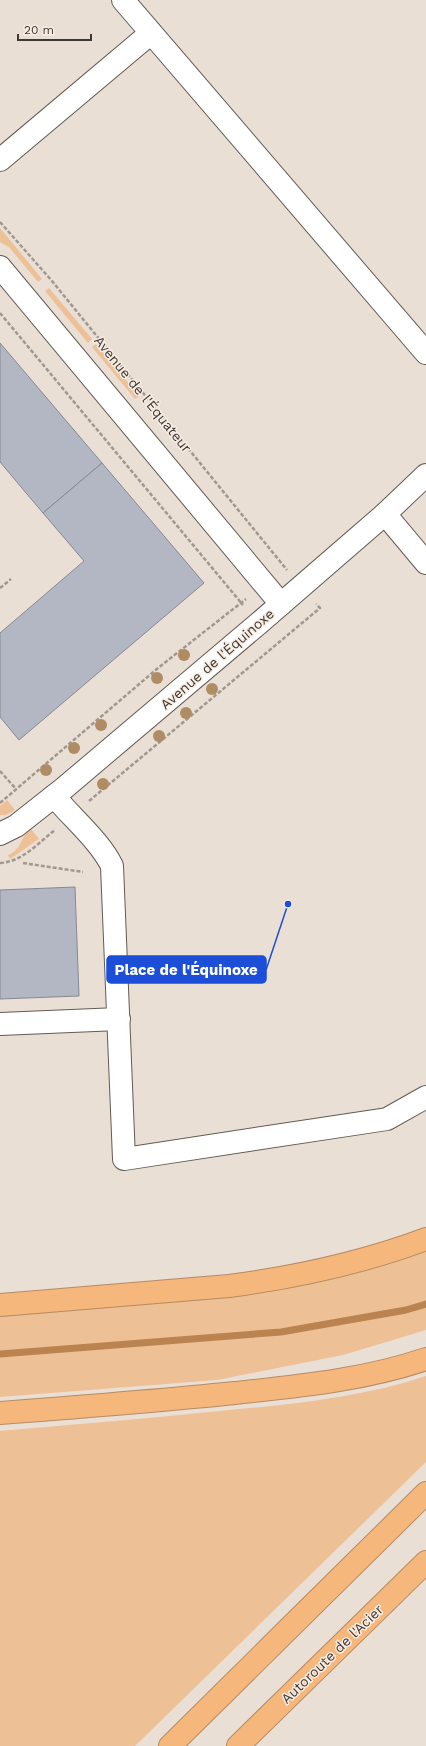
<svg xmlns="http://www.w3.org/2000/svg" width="426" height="1746" font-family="'Work Sans',sans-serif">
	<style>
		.green { fill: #eec095 }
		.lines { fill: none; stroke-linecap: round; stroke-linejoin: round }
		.stream { stroke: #ba834f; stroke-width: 7 }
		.building { fill: #b3b7c3; stroke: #858994 }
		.minor-casing { stroke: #645a52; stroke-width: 24 }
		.highway-casing { stroke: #b58b63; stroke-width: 24 }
		.path { stroke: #a09890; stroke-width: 2.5; stroke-dasharray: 4 2; stroke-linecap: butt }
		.minor { stroke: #fff; stroke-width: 22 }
		.highway { stroke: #f6b77c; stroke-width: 22 }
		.tree { fill: #af8c63 }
		.labels { text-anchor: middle; stroke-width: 3; stroke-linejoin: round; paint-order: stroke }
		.street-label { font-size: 14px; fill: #3d3935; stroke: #f8ece3 }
		.leader { fill: none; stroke: #1d4ed8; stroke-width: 1.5 }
		.callout-dot { fill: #1d4ed8; stroke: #f8ece3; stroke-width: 1.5 }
		.callout { fill: #1d4ed8; stroke: #1d4ed8; stroke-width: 1.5 }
		.callout-label { font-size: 15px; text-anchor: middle; font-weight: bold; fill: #fff }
	</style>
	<rect width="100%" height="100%" fill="#eadfd5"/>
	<!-- green -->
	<g class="green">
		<path d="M0 228 42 279 38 282 9 247 0 242Z"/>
		<path d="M49 288 92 339 88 343 45 291Z"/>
		<path d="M96 344 139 396 135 399 92 347Z"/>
		<path d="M7 800 15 810 6 815H0V806Z"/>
		<path d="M31 829 39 839 10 859 8 855C24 848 19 837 31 829Z"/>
		<path d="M426 1251V1330L343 1355 217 1380 0 1397V1313L303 1284 388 1264Z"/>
		<path d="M426 1376V1462L135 1746H0V1431C76 1424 153 1418 229 1410 295 1404 363 1397 426 1376Z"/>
	</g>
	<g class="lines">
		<!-- stream -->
		<path class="stream" d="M0 1354 281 1332 406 1310 426 1304"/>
	</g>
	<!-- building -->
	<g class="building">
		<path d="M0 343 102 463 43 513 0 462Z"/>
		<path d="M102 463 204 583 19 740 0 717V633L84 561 43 513Z"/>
		<path d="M75 887 79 996 0 999V890Z"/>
	</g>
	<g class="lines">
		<defs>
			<g id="minor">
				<path d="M123 0 426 353"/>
				<path d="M0 160 151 33"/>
				<path d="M0 267 281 604"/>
				<path d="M385 514 426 563"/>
				<path d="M54 796C72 818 100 841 112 866L124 1159 387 1119 426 1097"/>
				<path d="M0 834 16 826 63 789 258 624 385 514 426 475"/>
				<path d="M0 1024 119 1019"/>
			</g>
			<g id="highway">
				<path d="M0 1305 229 1286C297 1277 362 1263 426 1239"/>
				<path d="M0 1413C79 1407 157 1401 235 1393 300 1386 364 1380 426 1359"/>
				<path d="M170 1746 426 1493"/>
				<path d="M238 1746 426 1562"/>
			</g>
		</defs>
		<!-- minor casing -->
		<use href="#minor" class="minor-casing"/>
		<!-- highway casing -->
		<use href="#highway" class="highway-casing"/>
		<!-- path -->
		<g class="path">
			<path d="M0 222 52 281 287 570"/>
			<path d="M0 313 243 605"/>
			<path d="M0 588 11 579"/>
			<path d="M0 771 16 789"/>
			<path d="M89 801 320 608 316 604"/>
			<path d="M0 803 158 668 246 599"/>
			<path d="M0 863C22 862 38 843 55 830"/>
			<path d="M23 863 83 872"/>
		</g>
		<!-- minor -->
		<use href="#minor" class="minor"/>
		<!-- highway -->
		<use href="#highway" class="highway"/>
	</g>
	<!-- trees -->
	<g class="tree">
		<circle cx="184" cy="655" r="6"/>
		<circle cx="157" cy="678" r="6"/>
		<circle cx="212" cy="689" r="6"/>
		<circle cx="186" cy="713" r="6"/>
		<circle cx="101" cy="725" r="6"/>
		<circle cx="159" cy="736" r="6"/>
		<circle cx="74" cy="748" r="6"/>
		<circle cx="46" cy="770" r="6"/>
		<circle cx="103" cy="784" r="6"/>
	</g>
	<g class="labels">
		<!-- street labels -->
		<g class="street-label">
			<text transform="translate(143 394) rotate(51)" y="5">Avenue de l'Équateur</text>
			<text transform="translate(217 659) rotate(-41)" y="5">Avenue de l'Équinoxe</text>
			<text transform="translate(332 1654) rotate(-44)" y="5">Autoroute de l'Acier</text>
		</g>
	</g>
	<!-- callouts -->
	<path class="leader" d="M288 904L266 970"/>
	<circle class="callout-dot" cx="288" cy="904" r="4"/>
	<rect class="callout" x="107" y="956" width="159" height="27" rx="4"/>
	<g class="callout-label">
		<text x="186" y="975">Place de l'Équinoxe</text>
	</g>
	<!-- scale -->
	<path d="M18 34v6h73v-6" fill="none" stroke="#3d3935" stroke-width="2"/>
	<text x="24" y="34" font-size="12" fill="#3d3935" stroke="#f8ece3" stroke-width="3" paint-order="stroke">20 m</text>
</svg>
